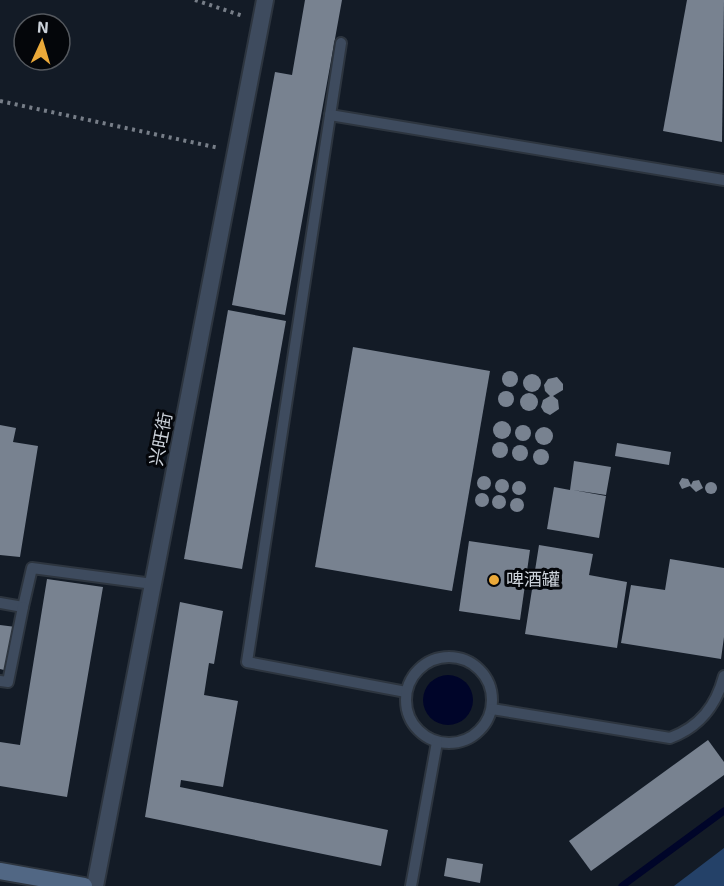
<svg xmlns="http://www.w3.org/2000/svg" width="724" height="886" font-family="'Exo 2','Noto Sans SC',sans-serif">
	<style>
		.green { fill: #244168 }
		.water { fill: #000529 }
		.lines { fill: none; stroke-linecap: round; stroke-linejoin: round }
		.stream { stroke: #000529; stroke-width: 7 }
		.building { fill: #788290 }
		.service-casing { stroke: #2d353f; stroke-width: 14 }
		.minor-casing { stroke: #2d353f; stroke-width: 20 }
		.secondary-casing { stroke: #2d353f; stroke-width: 20 }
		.path { stroke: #777e88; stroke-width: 4; stroke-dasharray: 3 4.5; stroke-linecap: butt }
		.service { stroke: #3e4b5e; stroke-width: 10 }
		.minor { stroke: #3e4b5e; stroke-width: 16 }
		.secondary { stroke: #516784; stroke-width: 16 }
		.poi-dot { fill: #eba939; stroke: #04060a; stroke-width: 2 }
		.labels { text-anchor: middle; stroke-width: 6; stroke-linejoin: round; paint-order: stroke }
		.street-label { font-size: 18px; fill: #cdd3db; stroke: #04060a }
		.poi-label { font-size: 18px; fill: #cdd3db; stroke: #04060a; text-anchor: start }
	</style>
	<rect width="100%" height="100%" fill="#131b26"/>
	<!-- green -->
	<path class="green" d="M724 848V886H674Z"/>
	<!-- water -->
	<circle class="water" cx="448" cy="700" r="25"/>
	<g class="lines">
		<!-- stream -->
		<path class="stream" d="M622 886 724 811"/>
	</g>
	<!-- building -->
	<g class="building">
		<path d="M305 0H342L285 315 232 305 275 72 292 75Z"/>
		<path d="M687 0H724L722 142 663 131Z"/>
		<path d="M228 310 286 321 242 569 184 559Z"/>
		<path d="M353 347 490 371 452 591 315 567Z"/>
		<circle cx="510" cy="379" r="8"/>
		<circle cx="532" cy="383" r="9"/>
		<path d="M557 377 563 384V390L553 396 558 400 559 409 550 415 544 412 541 407 543 400 550 396 545 391 544 385 548 379Z"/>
		<circle cx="506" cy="399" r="8"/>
		<circle cx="529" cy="402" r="9"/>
		<circle cx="502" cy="430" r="9"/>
		<circle cx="523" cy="433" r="8"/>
		<path d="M0 425 16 428 13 442 38 446 20 557 0 555Z"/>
		<circle cx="544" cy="436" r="9"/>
		<circle cx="500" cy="450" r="8"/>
		<path d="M617 443 671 452 669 465 615 456Z"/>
		<circle cx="520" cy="453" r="8"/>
		<circle cx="541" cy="457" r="8"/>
		<path d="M574 461 611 467 606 495 573 490 606 496 599 538 547 529 554 487 570 490Z"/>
		<circle cx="484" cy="483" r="7"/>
		<path d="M682 478 688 479 691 485 693 481 699 480 703 488 696 492 690 486 682 489 679 483Z"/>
		<circle cx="502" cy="486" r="7"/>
		<circle cx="519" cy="488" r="7"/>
		<circle cx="711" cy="488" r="6"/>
		<circle cx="482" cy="500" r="7"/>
		<circle cx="499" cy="502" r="7"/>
		<circle cx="517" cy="505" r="7"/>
		<path d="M469 541 530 550 520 620 459 611Z"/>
		<path d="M539 545 593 554 589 575 627 582 617 648 525 634Z"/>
		<path d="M670 559 724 568V637L721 659 621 643 631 585 665 590Z"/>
		<path d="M47 579 103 587 67 797 0 786V742L20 745Z"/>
		<path d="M180 602 223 611 214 664 209 663 204 695 238 701 223 787 181 780 180 787 388 830 381 866 145 817Z"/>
		<path d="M0 625 16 627 8 671 0 669Z"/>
		<path d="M708 740 724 762V775L591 871 569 841Z"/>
		<path d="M447 858 483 864 480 883 444 876Z"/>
	</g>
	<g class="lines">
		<defs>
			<g id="service">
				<path d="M341 43 247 662 406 692"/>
				<path d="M330 115 724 180"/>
				<path d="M0 603 23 607 32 568 153 584"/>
				<circle cx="449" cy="700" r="43"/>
				<path d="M0 681 8 682 23 607"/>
				<path d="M492 709 670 738C700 727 716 706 724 676"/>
				<path d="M411 886 437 742"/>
			</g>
			<path id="minor" d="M95 886 265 0"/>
			<path id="secondary" d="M0 871 84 886"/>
		</defs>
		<!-- service casing -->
		<use href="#service" class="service-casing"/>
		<!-- minor casing -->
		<use href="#minor" class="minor-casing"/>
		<!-- secondary casing -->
		<use href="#secondary" class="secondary-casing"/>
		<!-- path -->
		<g class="path">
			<path d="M195 0 243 16"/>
			<path d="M0 101 219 148"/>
		</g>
		<!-- service -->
		<use href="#service" class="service"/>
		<!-- minor -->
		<use href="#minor" class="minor"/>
		<!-- secondary -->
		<use href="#secondary" class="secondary"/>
	</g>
	<!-- markers -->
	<circle class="poi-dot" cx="494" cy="580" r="6"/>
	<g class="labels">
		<!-- street labels -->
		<g class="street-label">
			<text transform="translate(161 439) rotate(-79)" y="6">兴旺街</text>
		</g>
		<!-- poi labels -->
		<g class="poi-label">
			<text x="506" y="586">啤酒罐</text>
		</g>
	</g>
	<!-- north arrow -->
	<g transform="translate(42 42) rotate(4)"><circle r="28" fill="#04060a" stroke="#54585e" stroke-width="1.5"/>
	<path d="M0-4.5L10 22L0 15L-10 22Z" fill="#eba939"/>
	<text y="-9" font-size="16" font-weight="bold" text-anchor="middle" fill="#cdd3db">N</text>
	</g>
</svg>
